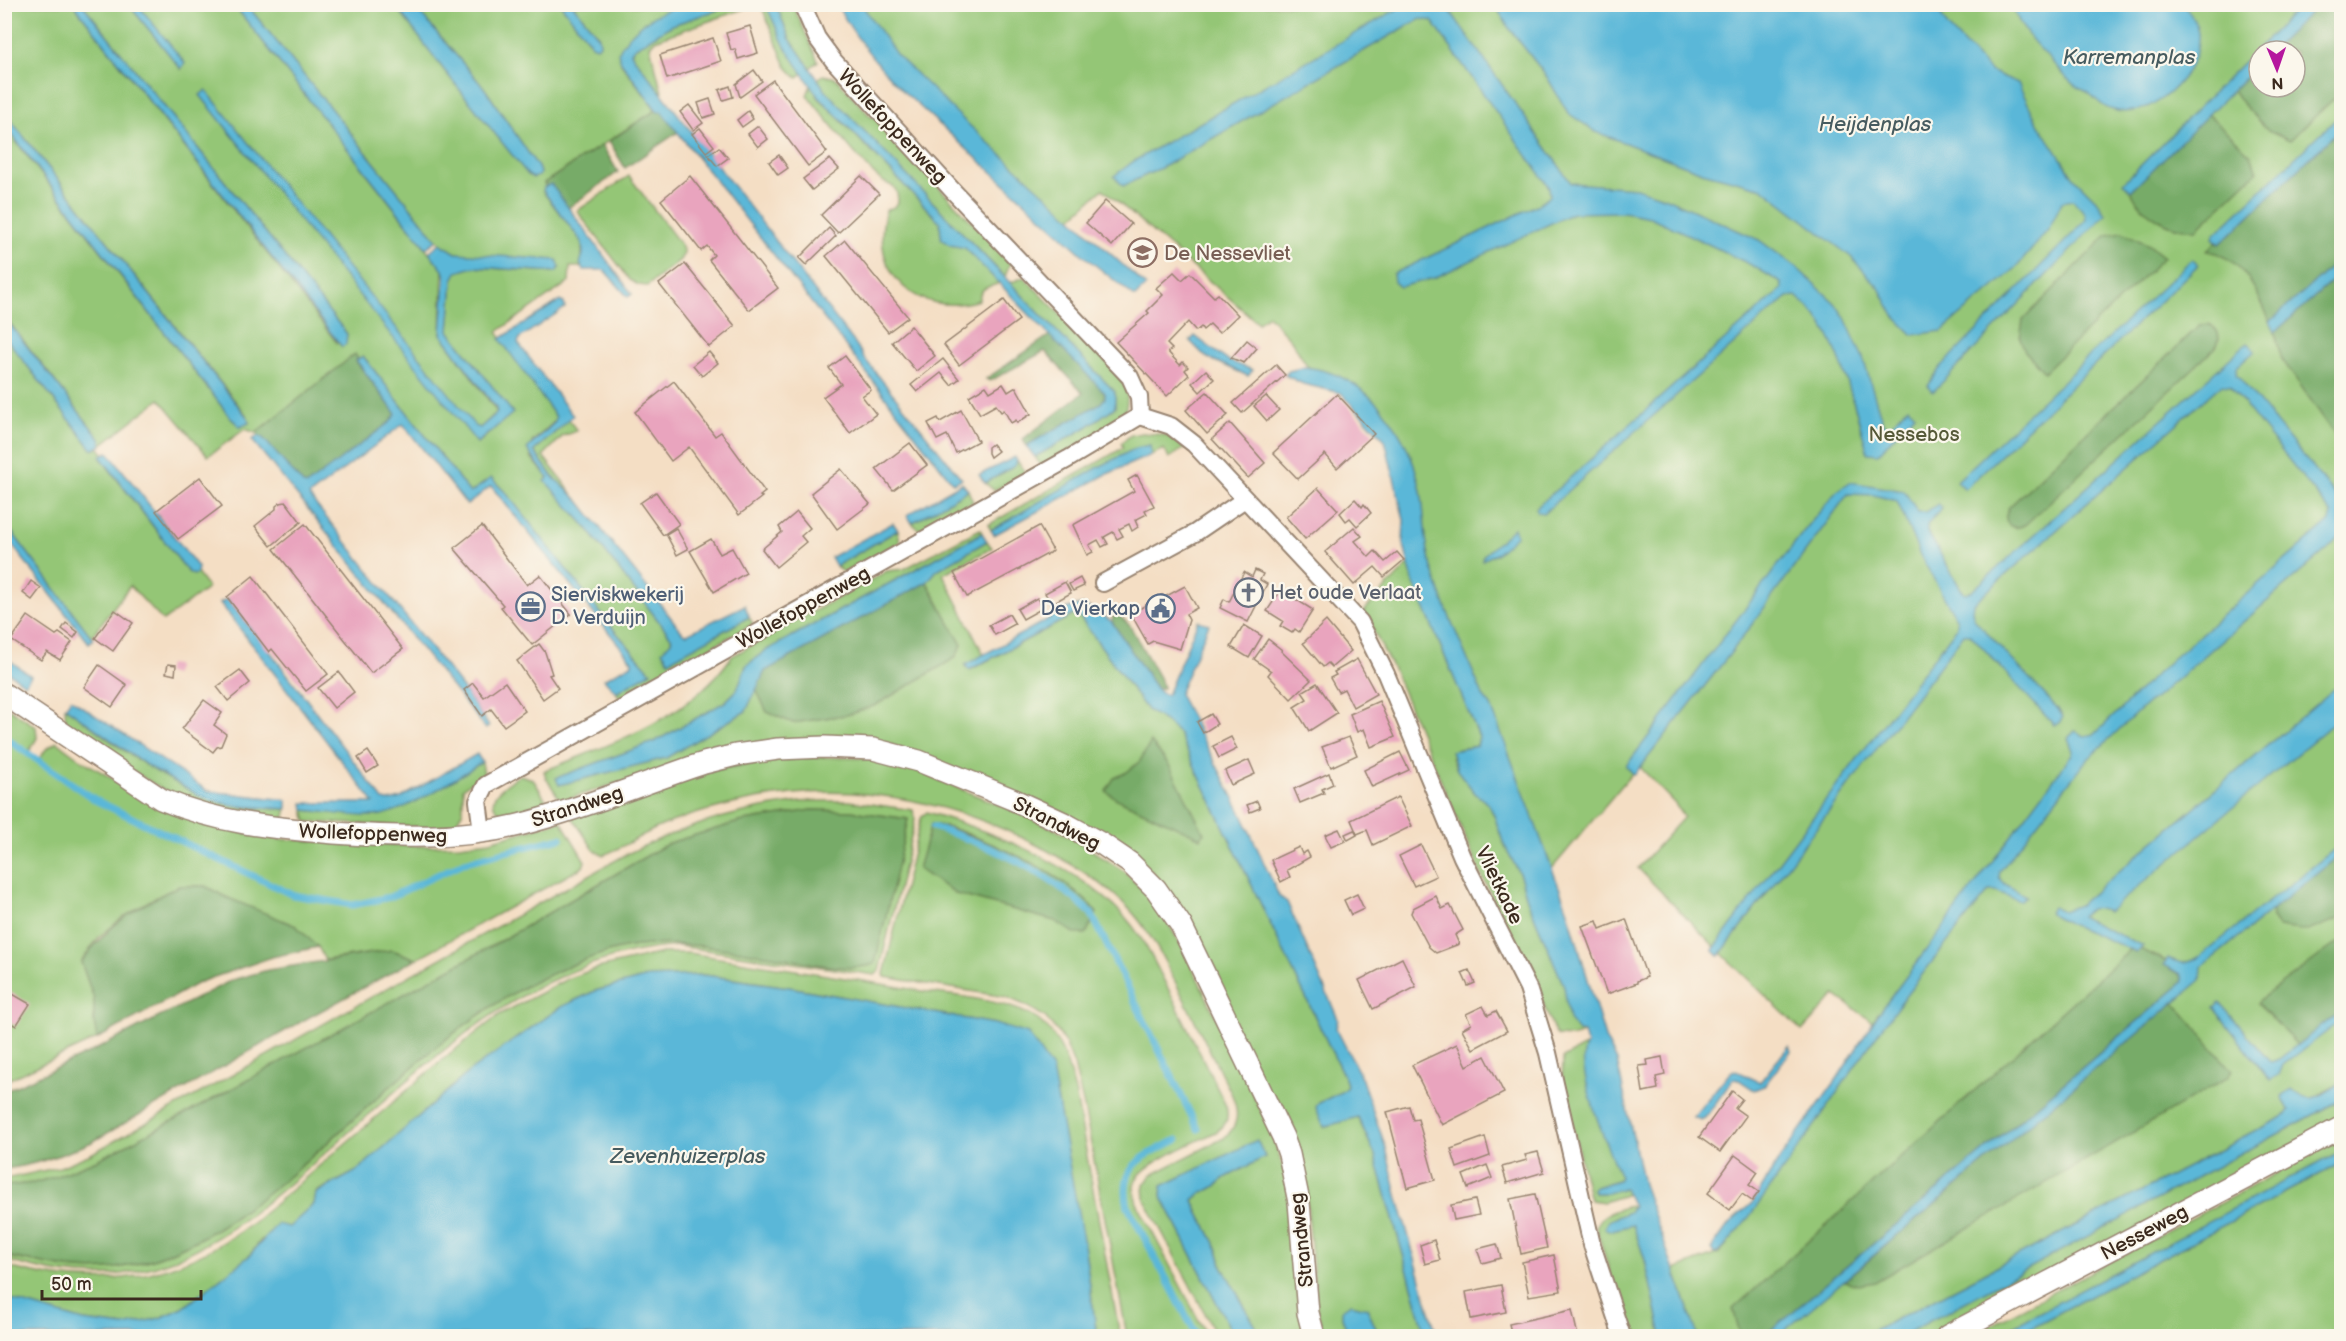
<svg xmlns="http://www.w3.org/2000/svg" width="2346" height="1341" font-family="'Balsamiq Sans',sans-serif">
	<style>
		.green { fill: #94c676; stroke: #68784a; stroke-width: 1.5; fill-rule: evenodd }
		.forest { fill: #77ab67; stroke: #596a42; stroke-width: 1.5 }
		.water { fill: #5ab7d8; stroke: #4a707b; stroke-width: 1.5 }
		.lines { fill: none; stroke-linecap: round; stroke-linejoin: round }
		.stream { stroke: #5ab7d8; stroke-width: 7 }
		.building { fill: #e9a4be }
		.minor-casing { stroke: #988471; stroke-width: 20 }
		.tertiary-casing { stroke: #988471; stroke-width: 24 }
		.minor { stroke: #fff; stroke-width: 16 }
		.tertiary { stroke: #fff; stroke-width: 21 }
		.labels { text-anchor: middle; stroke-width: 4.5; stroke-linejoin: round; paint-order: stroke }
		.street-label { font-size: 20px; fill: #3b2a1e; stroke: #fbf7ec }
		.education-label { font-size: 20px; fill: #785e54; stroke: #fbf7ec; text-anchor: start }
		.park-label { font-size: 20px; fill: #565938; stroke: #fbf7ec }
		.worship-label { font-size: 20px; fill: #5b616d; stroke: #fbf7ec; text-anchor: start }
		.service-label { font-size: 20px; fill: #4e5e75; stroke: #fbf7ec; text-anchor: start }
		.water-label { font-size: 21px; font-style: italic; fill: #465b5f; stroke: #fbf7ec }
	</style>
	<rect width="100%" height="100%" fill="#fbf7ec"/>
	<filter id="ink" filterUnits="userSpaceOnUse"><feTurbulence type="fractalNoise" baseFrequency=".0167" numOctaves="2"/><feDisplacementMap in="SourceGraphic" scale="12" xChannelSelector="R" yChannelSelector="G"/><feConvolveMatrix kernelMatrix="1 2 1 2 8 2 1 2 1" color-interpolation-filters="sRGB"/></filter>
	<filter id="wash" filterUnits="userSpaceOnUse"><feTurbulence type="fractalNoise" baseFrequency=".008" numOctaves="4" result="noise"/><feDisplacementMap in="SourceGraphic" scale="24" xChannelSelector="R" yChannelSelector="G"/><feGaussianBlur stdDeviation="1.35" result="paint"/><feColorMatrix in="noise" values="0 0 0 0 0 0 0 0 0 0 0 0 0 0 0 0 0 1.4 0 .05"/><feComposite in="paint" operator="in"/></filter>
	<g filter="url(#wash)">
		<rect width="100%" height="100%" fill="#f4dec4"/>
		<!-- green -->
		<g class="green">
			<path d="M610 4 624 6 683 5C647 13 641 34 621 63L656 110 544 183 546 186 543 192 582 242V267H570L569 282 497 332 556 417 555 421 532 442 531 457 548 478 546 481 583 523 671 637 670 660 749 617 753 624 620 698 616 692 650 671 614 630 507 494 491 478 470 493 363 356 358 359 354 355 256 433 245 429 208 456 160 399 101 445V440L5 317 4 126 230 417 249 423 248 417 4 112 5 5H74L337 343 347 334 83 5H129L181 69 184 63 138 5H234L443 270 441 334 497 412 480 428 475 426 478 443 512 413 449 331 453 280 456 272 473 267 556 272 456 253 447 249 437 240 247 5H395L444 70 528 174 539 176 540 173 538 167 485 89 413 5H561L592 45 599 37 573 5Z"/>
			<path d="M733 5H755L655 40 650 46 663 96 633 56 631 53 634 48 672 25Z"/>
			<path d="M761 5H766L785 47 803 73 797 78 786 66Z"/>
			<path d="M776 5H793L818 61 810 68 790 39Z"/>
			<path d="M848 5H2341V1083L2311 1099 2302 1098 2285 1116 1864 1336H1686V1303L1674 1270 1719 1253 1727 1244 1884 1017 1879 1012 1873 1022 1835 995 1802 1031 1721 953 1766 894 1760 888 1715 947 1638 868 1684 817 1675 804 1640 767V764L1544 878 1436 607 1413 486 1374 407 1312 368 1308 367 1291 340 1268 315 1258 323 1103 189 1070 219 855 24ZM2259 51H2295V87H2259Z"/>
			<path d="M823 75 836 78 871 117H879L892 131 893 139 1010 262 1005 277 825 91 817 80Z"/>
			<path d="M811 85 818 97 940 222 941 239 950 245 965 247 999 283C990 288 980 285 979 300 917 319 868 273 886 210L894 207 898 201C897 181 888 188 876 176 851 151 830 123 807 95Z"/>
			<path d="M629 176 681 245 684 253 680 260 647 286 638 285 630 280 577 211Z"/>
			<path d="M1024 277 1117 373C1128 389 1130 399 1123 418L1042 467 1035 457 1085 428 1115 407V392L1010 283Z"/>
			<path d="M5 337 93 450 98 447 104 454 100 457 188 572 194 575 197 573 208 588 163 621 130 586 91 637 5 523Z"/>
			<path d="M569 420 577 431 563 436 543 456 652 596 579 501 552 476 534 451Z"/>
			<path d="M1142 433 1166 435 1185 448 1169 458 1164 449 1151 455 1150 445 991 530 988 525 1123 448 1121 443 1131 435Z"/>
			<path d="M1017 461 1025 471 1024 475 994 490 985 483 1015 466Z"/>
			<path d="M968 490 973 502 921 531 912 523Z"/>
			<path d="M980 529 982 533 765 651 746 666 737 690 725 702 656 741 557 778 666 758 746 711 756 689 767 712 793 723 851 714 876 705 955 658 962 645 927 582 937 570 987 541 992 548 943 574 984 655 965 666 970 670 1077 613 1147 710 1165 721 1179 734 1346 1081 1347 1086 1345 1090 1317 1104 1324 1127 1357 1116 1375 1155 1426 1336H1379L1367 1308 1342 1317 1349 1336H1325L1317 1310 1307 1202 1152 871 888 743 618 783 561 801 546 778 544 771C611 743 689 720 732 656L887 571 904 569Z"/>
			<path d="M898 530 900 542 845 572 841 571 836 566Z"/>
			<path d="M1409 564 1413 581 1479 737 1477 746 1459 749 1452 757 1457 770 1475 793 1489 805 1494 815 1503 842 1520 875 1527 899 1564 986 1570 1020 1584 1033 1571 1037 1558 1036 1555 1033 1538 991 1480 872 1394 671 1373 630 1361 614Z"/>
			<path d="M4 705 36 727 37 738 27 755 37 762 46 749 57 742 80 759 162 809 231 830 276 839 420 846 459 845 490 841 561 821 585 861 583 867 416 959 392 950 325 960 318 947 205 886H179L149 901 122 918 99 937 81 962 94 999V1021L97 1039 5 1081Z"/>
			<path d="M65 707C117 745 168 788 232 806 248 810 270 808 287 809L284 820C243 816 199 809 163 789 129 771 98 747 66 725Z"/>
			<path d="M819 757 858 758 900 764 1031 818 1071 837 1124 871 1158 906 1185 952 1271 1132 1286 1175 1306 1336H1261L1222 1266C1219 1242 1201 1223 1193 1200 1202 1190 1216 1190 1223 1179L1265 1157 1257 1141 1162 1186 1161 1195 1234 1336H1217L1145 1200 1144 1185 1151 1175 1224 1138C1239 1126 1239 1112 1232 1095 1215 1061 1198 1027 1181 993 1168 968 1156 942 1138 919 1118 894 1091 876 1064 860 969 804 860 778 751 800 722 806 691 814 664 825 643 833 624 848 603 855L594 850 572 817 715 770 782 759Z"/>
			<path d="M482 762 484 774 463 788V811L457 821 448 827H424L307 822 304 810 374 816 419 799Z"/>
			<path d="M520 775 533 779 549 805 508 817C476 802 504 786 520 775Z"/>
			<path d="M809 801H849L913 810 915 820 879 971 875 975 678 946C522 956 413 1079 301 1174 248 1219 192 1264 121 1274 81 1279 43 1271 5 1260L4 1256C41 1263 78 1274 116 1268 181 1258 237 1218 287 1178 371 1108 456 1013 558 971 583 960 610 949 637 946 684 940 732 950 778 957 808 962 845 973 874 964L908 819 851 811 812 810 739 822 669 843 497 943 184 1115 97 1160 57 1176 34 1183 5 1186V1179L60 1167 91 1154 627 854C685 825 745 808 809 801Z"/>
			<path d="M927 812C993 832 1078 865 1126 918 1147 942 1159 972 1174 1000 1191 1035 1209 1071 1226 1106 1229 1118 1227 1125 1216 1132 1198 1141 1144 1163 1136 1180 1132 1187 1135 1195 1137 1203L1207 1336H1127L1084 1107 1074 1065 1065 1043 1058 1032 1045 1017 1027 1006 1006 997 885 977 884 974 920 822 922 816ZM932 824C966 828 1034 863 1064 883 1074 889 1083 899 1092 907L1076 934 1055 921 956 894Z"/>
			<path d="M662 953H689C768 966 848 978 928 992 960 997 1010 1000 1038 1020 1061 1036 1068 1065 1075 1091L1120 1336H1097L1085 1250 995 1024 789 987 704 975 648 977 595 991 561 1007 470 1071 357 1171 316 1192 314 1204 289 1228 261 1240 249 1256 183 1308 160 1318 125 1326 83 1321 5 1298V1266C100 1293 173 1281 254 1222L447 1056 499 1015 569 978 598 968Z"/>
			<path d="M1587 1045 1620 1177 1618 1180 1593 1188 1594 1193H1607L1624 1187 1628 1194 1604 1202 1590 1200 1562 1083 1563 1058Z"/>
			<path d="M2341 1100V1119L2128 1234 1931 1336H1901Z"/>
			<path d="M2341 1139V1151L2023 1322 1995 1336H1970Z"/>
			<path d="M2341 1163V1336H2015Z"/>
			<path d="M1628 1206H1633L1629 1212 1608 1221V1231L1633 1224 1645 1260 1662 1336H1629L1596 1227C1601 1213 1614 1211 1628 1206Z"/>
		</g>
		<!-- forest -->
		<g class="forest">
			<path d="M2318 5H2341V92L2290 140 2268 130 2242 103 2233 90 2259 64V87H2295V51H2271Z"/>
			<path d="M656 110 658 112 661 111 678 132 625 168 609 141Z"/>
			<path d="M2208 114 2251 155 2257 172 2197 229C2172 232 2142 214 2131 191Z"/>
			<path d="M2341 128V258L2270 322C2259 294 2241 255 2207 251L2216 242 2220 244Z"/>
			<path d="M602 145 618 172 568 208 551 185 546 186 544 183Z"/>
			<path d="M2122 232 2149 245 2164 257 2044 372 2025 351 2020 338 2023 320 2101 241 2108 235Z"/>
			<path d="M2341 273V443L2281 358 2275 332Z"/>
			<path d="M2209 324C2219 329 2222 339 2215 348L2026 524C2011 533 2001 522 2009 507L2199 326Z"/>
			<path d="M1050 335 1101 388C1106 394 1106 397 1101 403L1026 446 1023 439 1083 393 1045 351 990 381 986 379Z"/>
			<path d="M355 354 358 359 356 361 396 414 390 422 307 485 303 484 256 433Z"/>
			<path d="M927 582 962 645 955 658 876 705 851 714 793 723 767 712 756 689 765 671Z"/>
			<path d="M1119 615 1130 626 1161 681 1163 688H1156L1112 622 1113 616Z"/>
			<path d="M1151 742 1169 765 1204 833 1201 838 1117 799 1106 791 1114 778 1127 772 1140 761Z"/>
			<path d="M812 810 851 811 908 819 875 964C845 973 808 962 778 957 732 950 684 940 637 946 610 949 583 960 558 971 456 1013 371 1108 287 1178 237 1218 181 1258 116 1268 78 1274 41 1263 5 1256V1186L34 1183 57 1176 97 1160 184 1115 497 943 669 843 739 822Z"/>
			<path d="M931 824C983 837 1063 870 1097 913L1086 934H1076L1055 921 956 894 918 869Z"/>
			<path d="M2341 854V918L2308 931 2278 927 2272 917V910Z"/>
			<path d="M179 886H205L226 897 296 926 318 947 272 957 200 982 97 1039 94 1021V999L81 962C110 923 136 907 179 886Z"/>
			<path d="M2337 943 2341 944V1011L2297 1045 2258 1003 2259 1000Z"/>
			<path d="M2131 949 2137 952 2140 949 2166 961 2165 965 2181 975 2183 981 2178 987 1764 1336H1741L1733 1309Z"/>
			<path d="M392 950 416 959 306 1019 92 1142C63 1155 36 1165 5 1169V1091L87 1054 232 980 268 970Z"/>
			<path d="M2174 1002 2232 1071 2227 1078 1875 1282 1858 1285 1844 1281Z"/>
		</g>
		<!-- water -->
		<g class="water">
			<path d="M74 5H83L347 334 346 344 342 347Z"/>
			<path d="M129 5H138L185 63 181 69Z"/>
			<path d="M234 5H247L437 240 426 248Z"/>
			<path d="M395 5H413L485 89 538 167 540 173 539 176 533 178 528 175 444 70Z"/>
			<path d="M561 5H573L599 37 600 44 597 47 592 45Z"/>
			<path d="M683 5H733L672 25 634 48 631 52 633 56 857 346 864 358 962 479 953 483 661 111 658 112 621 62 618 53C630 28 657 11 683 5Z"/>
			<path d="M766 5H776L790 39 826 91 1115 392V407L1085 428 1035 457 1026 446 1101 403 1105 398V393L965 248 950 245 941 239 940 222 818 96 785 47Z"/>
			<path d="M837 5H862L896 54 969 125 1146 286 1135 297 1083 255 905 93C879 67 855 38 837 5Z"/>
			<path d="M1404 5H1446L1571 183 1636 188 1664 197 1759 240 1796 267 1835 303 1845 318 1863 358 1883 424 1890 426 1908 407 1915 414 1878 454 1868 453C1855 411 1842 345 1813 312 1808 306 1801 301 1796 296L1788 297 1770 312 1544 513 1537 512 1536 508 1782 289 1781 283 1755 267 1706 243 1650 217 1623 212 1573 213 1434 278 1400 287 1394 282 1393 274 1541 203 1550 196 1549 187 1432 21 1421 19 1407 26 1161 168 1123 186 1114 176 1134 161Z"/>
			<path d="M1495 5H1935L1948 27 1990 71 2018 83 2036 120 2074 178 2097 201 2106 214 1933 392 1928 386 1940 368 2086 220 2085 213 2073 200 2062 202 2048 230 2016 268 1942 331 1913 335 1894 316 1879 288 1851 257 1762 188 1702 172 1596 132 1568 113 1547 77 1509 28Z"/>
			<path d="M2012 5H2183C2190 12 2197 21 2198 33 2202 72 2151 124 2110 109 2101 106 2096 99 2089 93 2085 90 2080 89 2077 87 2068 81 2061 71 2054 64 2037 46 2019 28 2012 5Z"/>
			<path d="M2301 5H2318L2271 51H2259V64L2131 191 2123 183Z"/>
			<path d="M206 90 475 426 480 428 497 413 496 408 441 334 445 277 443 270 429 252 440 243 456 253 557 260 560 267 556 272 473 267 457 272 453 280 449 331 513 413 477 443 200 95Z"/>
			<path d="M4 112 248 418 249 423 240 427 230 417 5 126Z"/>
			<path d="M2341 114V128L2220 244 2213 238 2215 234Z"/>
			<path d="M551 184 632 294 628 297 604 270H584L580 264 583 254 582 242 543 191 544 187Z"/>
			<path d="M2341 258V273L2275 332 2270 322Z"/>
			<path d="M2192 259 2198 265 1965 489 1957 481Z"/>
			<path d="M559 301 564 303 565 308 520 338 518 343 573 416 534 451 552 476 579 501 683 633 687 634 745 605 749 617 669 661 662 651 672 640 671 637 583 523 545 481 548 478 527 449 555 422 556 417 500 339Z"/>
			<path d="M4 317 101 440V445L93 450 5 337Z"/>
			<path d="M1195 336 1227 360 1253 370 1248 376 1206 357 1190 341Z"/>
			<path d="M2247 343 2255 351 2237 367 2236 374 2341 502V535L2331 546 2152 701 2146 704 2085 762 2000 871 1999 877 2005 884 2026 896 2019 901 1996 891H1989C1952 936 1916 981 1882 1028 1844 1080 1811 1134 1772 1185 1762 1199 1727 1251 1714 1254L1711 1249 1729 1224 1753 1202 1780 1158 1835 1082 1879 1013 2071 756 2073 751 2068 738 2075 731 2084 736 2095 734 2171 660 2330 521 2332 514 2230 386 2221 385 1973 604 1972 611 1974 619 2058 709 2063 717 2059 723 2054 725 1970 634H1964L1719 956 1713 950 1723 936 1957 627V620L1920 555 1897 501 1873 495 1848 494 1730 654 1634 775 1626 766 1803 532 1836 492 1850 482 1904 491 1918 512H1926L1938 504 1942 508 1927 525V531L1961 589 1965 593 1973 590Z"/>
			<path d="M363 356 470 493 491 478 507 494 614 630 651 672 616 692 604 679 632 664V661L491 486 467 505 403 424 309 496 462 687 489 726 486 729 252 440 258 436 263 438 303 484 307 485 390 422 396 414 356 360Z"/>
			<path d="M1305 367C1369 374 1409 432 1421 491 1425 515 1424 540 1431 564 1444 609 1465 652 1483 696L1491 706 1568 911 1605 1038 1617 1061 1643 1184 1698 1336H1662L1645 1260 1633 1225 1608 1231 1604 1228 1608 1221 1629 1212 1633 1206 1624 1188 1607 1193H1594L1593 1188 1618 1180 1620 1177C1610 1154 1572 1064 1587 1045L1584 1032H1578L1569 1020 1564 986 1527 899 1520 875 1503 842 1494 815 1489 805 1475 793 1457 770 1451 751 1477 746 1479 737 1413 581 1403 542 1404 520 1385 440 1341 393 1303 384 1285 375 1289 371Z"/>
			<path d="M1150 445 1151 455 1105 475 994 535 991 530 1097 468 1136 448Z"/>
			<path d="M108 452 198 567 197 573 194 575 188 572 100 456Z"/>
			<path d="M1015 457 1017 461 1015 466 985 483 979 475Z"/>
			<path d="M962 483 968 490 912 523 907 515Z"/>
			<path d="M5 523 93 639 89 643 5 536Z"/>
			<path d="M893 523 898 530 836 566 831 557Z"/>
			<path d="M1514 528 1517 535 1515 537 1496 554 1482 560 1483 556Z"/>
			<path d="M982 533 987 541 937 570 927 582 765 671 746 711 666 758 559 785 556 778 656 741 725 702 737 690 746 666 765 651Z"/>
			<path d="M227 599 272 654 383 800 389 801 401 798 477 754 482 762C456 778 404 814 374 816 351 817 327 812 304 810L303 803H374L220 603Z"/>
			<path d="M1083 605 1100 613 1112 622 1156 688 1161 693 1167 695 1198 621 1209 624 1179 694 1239 808 1279 896 1287 902 1338 1019 1336 1028 1361 1077 1386 1148 1398 1199 1437 1336H1426L1375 1155 1358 1117 1324 1127 1316 1108 1317 1104 1345 1090 1347 1086 1346 1081 1179 734 1165 721 1147 710 1077 613 969 670 965 665 1068 608Z"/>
			<path d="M5 657 31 676 25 684 5 670Z"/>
			<path d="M2341 683V717L2108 912C2095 907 2090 906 2081 917L2143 946 2137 952 2070 924 2049 913 2052 907 2063 911 2079 905Z"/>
			<path d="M71 699 208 791 287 800V809L234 806 203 798 149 767 65 707Z"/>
			<path d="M2341 844V854L2202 967 2201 980 1778 1336H1764L2178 987 2183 981 2181 974 2164 965 2168 958C2181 964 2186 965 2199 957Z"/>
			<path d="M704 975 789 987 995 1024 1028 1034 1052 1069 1085 1250 1097 1336H5V1298L84 1321 124 1326 160 1318 183 1308 249 1256 277 1224 289 1227 314 1204 316 1193 357 1171 470 1071 561 1007 595 991 648 977Z"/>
			<path d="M2220 1003 2271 1062 2279 1059 2341 1011V1021L2283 1065 2279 1075 2270 1080 2214 1008Z"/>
			<path d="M1789 1046 1791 1051 1764 1086 1754 1090 1739 1080 1733 1079 1705 1118 1701 1120 1693 1117 1729 1073 1734 1070 1760 1082Z"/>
			<path d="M2341 1083V1100L1904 1335 1864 1336 2285 1116 2289 1110 2282 1096 2292 1089C2311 1107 2322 1094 2341 1083Z"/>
			<path d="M1257 1140 1265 1157 1223 1179C1216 1190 1202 1190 1193 1200 1201 1223 1219 1242 1222 1266L1261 1336H1234L1161 1195 1162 1186Z"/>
			<path d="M2341 1151V1163L2015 1336H1995Z"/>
			<path d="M1351 1304 1367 1308 1379 1336H1349L1342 1317V1310Z"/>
		</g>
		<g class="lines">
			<!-- stream -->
			<g class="stream">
				<path d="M4 737 97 801 293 895 353 905 390 897 465 862 561 838"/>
				<path d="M933 827C992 846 1046 870 1091 913L1198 1129"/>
				<path d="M1177 1140C1144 1156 1118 1164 1128 1207L1197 1336"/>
			</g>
		</g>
		<g id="blocks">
			<!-- building -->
			<g class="building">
				<path d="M750 26 758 53 738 59 735 49 731 50 726 33Z"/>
				<path d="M713 38 721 61 667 79 660 55Z"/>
				<path d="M754 70 762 81 740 97 736 84Z"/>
				<path d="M773 80 827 152 808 166 754 94Z"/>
				<path d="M730 86 733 97 723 100 719 90Z"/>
				<path d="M710 99 715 114 703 118 698 103Z"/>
				<path d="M689 105 703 123 693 130 680 112Z"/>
				<path d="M748 111 753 119 742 127 737 120Z"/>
				<path d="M758 126 768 139 758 147 748 134Z"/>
				<path d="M700 128 714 146 706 152 692 134Z"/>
				<path d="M719 147 728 158 717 166 708 155Z"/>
				<path d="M779 155 788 168 778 175 769 162Z"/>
				<path d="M830 159 839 169 812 190 803 179Z"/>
				<path d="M690 176 778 288 749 310 709 260 714 255 707 246 701 251 661 200Z"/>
				<path d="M861 176 879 194 838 233 821 215Z"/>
				<path d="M1105 201 1131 224 1112 246 1086 223Z"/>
				<path d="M829 228 836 236 806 265 799 258Z"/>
				<path d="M845 240 908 317 888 332 826 256Z"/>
				<path d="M685 264 735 326 709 347 659 284Z"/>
				<path d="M1174 272 1182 280 1190 273 1214 297 1218 294 1238 315 1219 333 1210 324 1203 330 1201 327 1196 331 1188 322 1167 344 1172 349 1168 352 1180 365 1183 362 1188 367 1185 370 1189 375 1167 396 1116 342 1149 313 1147 311 1163 295 1156 288Z"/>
				<path d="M1004 300 1019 320 959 365 944 345Z"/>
				<path d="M911 326 935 356 916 371 892 342Z"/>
				<path d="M1247 340 1257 348 1244 363 1231 358Z"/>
				<path d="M709 352 718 363 702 376 693 365Z"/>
				<path d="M845 356 871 390 862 396 876 414 850 433 823 397 841 384 829 368Z"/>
				<path d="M943 359 959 379 951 385 941 373 917 392 911 385Z"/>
				<path d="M1276 365 1285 375 1242 413 1233 403Z"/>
				<path d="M1206 370 1214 379 1200 392 1192 383Z"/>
				<path d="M674 381 715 436 721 432 765 492 760 496 762 497 739 515 689 447 671 461 635 412Z"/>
				<path d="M1003 384 1008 392 1016 387 1031 414 1017 423 1016 420 1011 423 1004 410 1001 412 996 405 980 414 969 396 986 386 990 392Z"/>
				<path d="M1207 392 1228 415 1207 434 1186 410Z"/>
				<path d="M1337 394 1374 434 1337 468 1325 454 1298 479 1273 453Z"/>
				<path d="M1266 396 1279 410 1267 421 1254 406Z"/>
				<path d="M961 410 978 441 956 453 947 435 937 440 928 423 938 418 940 422Z"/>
				<path d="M1230 423 1265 463 1248 478 1212 439Z"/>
				<path d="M910 443 927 465 893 490 876 469Z"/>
				<path d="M992 444 998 451 990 457 988 453V447Z"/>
				<path d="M841 469 870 504 837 529 811 493Z"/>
				<path d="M1137 475 1154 506 1145 510 1147 514 1135 520 1138 527 1132 531 1129 524 1119 529 1123 536 1117 539 1113 532 1104 537 1108 544 1102 547 1098 540 1089 545 1093 552 1087 555 1073 525 1134 491 1128 480Z"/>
				<path d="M200 477 222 506 178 539 156 511Z"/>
				<path d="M1318 488 1338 510 1305 539 1286 517Z"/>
				<path d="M656 492 679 524 663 535 640 503Z"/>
				<path d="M1355 499 1362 507 1364 504 1371 513 1357 526 1350 518 1346 521 1340 513Z"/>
				<path d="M286 502 301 522 271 546 255 526 276 509V506L280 503Z"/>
				<path d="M797 512 810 528 801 536 806 542 776 567 762 549 782 532 779 527Z"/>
				<path d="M305 524 403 649 371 673 274 549Z"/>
				<path d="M482 526 527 585 540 575 571 614 532 645 501 607 503 605 454 548Z"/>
				<path d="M1039 526 1053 551 967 597 954 573Z"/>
				<path d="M1354 527 1362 536 1355 541 1369 557 1375 551 1385 562 1397 552 1404 560 1384 577 1375 567 1354 585 1325 552Z"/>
				<path d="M676 528 688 549 677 555 666 534Z"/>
				<path d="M711 539 720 554 732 548 746 573 714 592 690 551Z"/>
				<path d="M1255 570 1263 574 1260 580 1267 584 1248 622 1220 608 1224 599 1229 602 1244 572 1252 577Z"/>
				<path d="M253 576 328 674 306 691 272 649 269 652 227 597Z"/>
				<path d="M1080 578 1084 586 1073 591 1069 584Z"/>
				<path d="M31 581 41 588 32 600 23 593Z"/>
				<path d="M1065 582 1071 593 1051 604 1045 593Z"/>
				<path d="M1185 586 1197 608 1186 614 1189 620 1180 649 1153 641 1148 644 1131 614 1162 595 1163 598Z"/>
				<path d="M1281 590 1313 610 1299 632 1295 629 1292 633 1280 626 1283 621 1267 611Z"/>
				<path d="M1037 598 1043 608 1023 619 1017 609Z"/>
				<path d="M115 610 133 623 113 651 95 638Z"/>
				<path d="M1009 614 1015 624 995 635 989 625Z"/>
				<path d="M28 616 56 635 59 633 72 642 60 660 47 652 41 660 11 640Z"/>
				<path d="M1326 621 1351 651 1332 667 1328 663 1323 667 1303 643Z"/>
				<path d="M66 623 78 632 74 638 62 629Z"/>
				<path d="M1244 625 1262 636 1249 658 1231 647Z"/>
				<path d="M1268 639 1282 650 1281 651 1311 680 1291 699 1268 675 1271 671 1254 659Z"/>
				<path d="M539 644 545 652 552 674 549 675 558 688 543 699 517 661Z"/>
				<path d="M1357 659 1376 694 1353 707 1344 689 1338 692 1330 678 1336 675 1334 672Z"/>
				<path d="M168 664 176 665 175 675 166 673Z"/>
				<path d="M99 665 127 685 112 707 84 687Z"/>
				<path d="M240 670 250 683 228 701 217 687Z"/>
				<path d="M339 672 354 692 334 708 318 688Z"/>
				<path d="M505 682 525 711 504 726 491 709 482 716 464 690 473 683 484 697Z"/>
				<path d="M1317 683 1337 713 1309 731 1294 707 1307 699 1302 692Z"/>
				<path d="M204 700 222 713 214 725 226 734 221 746 217 747 213 752 182 729Z"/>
				<path d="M1379 701 1395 737 1371 747 1364 729 1357 732 1350 714Z"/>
				<path d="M1211 714 1217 724 1203 733 1197 722Z"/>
				<path d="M1231 737 1237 749 1219 758 1213 746Z"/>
				<path d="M1349 737 1357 755 1331 767 1322 747Z"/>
				<path d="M368 751 378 766 367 773 358 758Z"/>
				<path d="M1400 752 1409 770 1372 787 1364 770Z"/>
				<path d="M1249 760 1255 774 1231 785 1225 771Z"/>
				<path d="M1329 773 1333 784 1322 789 1324 793 1300 803 1294 789Z"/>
				<path d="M1398 797 1412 826 1373 845 1367 830 1357 834 1351 820Z"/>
				<path d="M1257 801 1260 808 1250 812 1247 805Z"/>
				<path d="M1339 829 1345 841 1331 847 1325 835Z"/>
				<path d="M1354 830 1357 835 1348 840 1345 834Z"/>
				<path d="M1421 845 1436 876 1414 886 1399 856Z"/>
				<path d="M1299 847 1302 854 1307 851 1310 857 1287 870 1290 877 1281 882 1271 860Z"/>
				<path d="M1357 894 1364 909 1351 915 1344 900Z"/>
				<path d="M1436 896 1442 909 1450 905 1463 930 1455 935 1459 944 1436 953 1429 947 1411 913 1413 908Z"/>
				<path d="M1626 919 1647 977 1637 981V983L1607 994 1582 926 1597 921 1600 929Z"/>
				<path d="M1402 958 1416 987 1373 1009 1359 980Z"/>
				<path d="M1469 970 1475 983 1468 986 1462 973Z"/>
				<path d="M4 989 30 1004 16 1026 4 1019Z"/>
				<path d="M1483 1006 1488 1015 1496 1011 1507 1031 1473 1049 1462 1029 1471 1024 1466 1014Z"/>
				<path d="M1457 1044 1467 1066 1485 1056 1504 1093 1442 1125 1412 1065Z"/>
				<path d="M1662 1057 1665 1075 1656 1077 1658 1089 1643 1092 1639 1066 1648 1065 1647 1060Z"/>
				<path d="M1732 1091 1742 1099 1735 1108 1746 1116 1720 1152 1699 1137Z"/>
				<path d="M1409 1106 1413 1120 1418 1119 1435 1180 1407 1188 1387 1112Z"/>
				<path d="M1485 1137 1490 1156 1457 1168 1451 1149Z"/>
				<path d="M1538 1152 1544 1172 1507 1183 1502 1167 1527 1160 1525 1155Z"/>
				<path d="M1735 1155 1758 1172 1749 1185 1759 1192 1752 1201 1742 1194 1730 1210 1708 1193Z"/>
				<path d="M1487 1165 1492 1178 1468 1188 1463 1175Z"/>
				<path d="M1535 1194 1547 1248 1521 1254 1510 1199Z"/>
				<path d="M1475 1200 1479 1215 1454 1220 1451 1205Z"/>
				<path d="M1434 1240 1440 1260 1425 1264 1420 1245Z"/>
				<path d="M1497 1244 1501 1258 1482 1263 1477 1249Z"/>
				<path d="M1554 1255 1561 1291 1529 1296 1522 1262Z"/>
				<path d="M1501 1285 1506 1312 1471 1319 1466 1292Z"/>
				<path d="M1572 1310 1578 1336H1512L1509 1324Z"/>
			</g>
		</g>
	</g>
	<g filter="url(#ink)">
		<use href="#blocks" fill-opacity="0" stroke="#988471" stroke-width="1.5"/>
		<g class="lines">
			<defs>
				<g id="minor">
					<path d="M802 4 817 38 833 60 954 192 1130 377 1139 397 1140 416"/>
					<path d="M1140 416 1171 426 1194 444 1360 622 1386 674 1462 857 1528 988 1548 1053 1592 1245 1622 1336"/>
					<path d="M1103 583 1195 533 1245 499"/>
					<path d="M482 832 478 801 486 785 1068 459 1140 416"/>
				</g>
				<g id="tertiary">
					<path d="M4 694 161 799C218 823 272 828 334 833 396 837 458 840 519 825 582 809 643 783 704 763L736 755 778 749 825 747 873 749 919 761 1012 799 1064 823 1102 844 1130 863 1156 889 1181 925 1283 1137 1289 1154 1299 1202 1308 1313 1314 1336"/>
					<path d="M1947 1336 2342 1127"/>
				</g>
			</defs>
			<!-- minor casing -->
			<use href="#minor" class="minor-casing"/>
			<!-- tertiary casing -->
			<use href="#tertiary" class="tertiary-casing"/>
			<!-- minor -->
			<use href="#minor" class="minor"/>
			<!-- tertiary -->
			<use href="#tertiary" class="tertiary"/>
		</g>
	</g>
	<!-- icons -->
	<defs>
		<symbol id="school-ring" viewBox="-11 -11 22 22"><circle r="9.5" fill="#fbf7ec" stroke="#8d6e63" stroke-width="1.5"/><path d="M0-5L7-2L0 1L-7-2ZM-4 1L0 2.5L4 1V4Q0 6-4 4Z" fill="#8d6e63"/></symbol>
		<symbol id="church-ring" viewBox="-11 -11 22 22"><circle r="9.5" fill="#fbf7ec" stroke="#6b7280" stroke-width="1.5"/><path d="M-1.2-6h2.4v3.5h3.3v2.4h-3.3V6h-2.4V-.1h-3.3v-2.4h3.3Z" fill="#6b7280"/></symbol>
		<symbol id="office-ring" viewBox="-11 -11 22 22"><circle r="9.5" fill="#fbf7ec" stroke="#5c6f8a" stroke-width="1.5"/><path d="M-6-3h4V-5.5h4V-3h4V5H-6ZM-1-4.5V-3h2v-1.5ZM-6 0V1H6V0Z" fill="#5c6f8a"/></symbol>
		<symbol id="civic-ring" viewBox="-11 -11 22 22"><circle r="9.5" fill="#fbf7ec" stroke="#5c6f8a" stroke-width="1.5"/><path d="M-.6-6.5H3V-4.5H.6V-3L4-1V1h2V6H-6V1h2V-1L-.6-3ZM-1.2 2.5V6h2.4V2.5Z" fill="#5c6f8a"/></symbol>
	</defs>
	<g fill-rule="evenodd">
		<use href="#school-ring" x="1126" y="236" width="33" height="33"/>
		<use href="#church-ring" x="1232" y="576" width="33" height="33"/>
		<use href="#office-ring" x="514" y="590" width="33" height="33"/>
		<use href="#civic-ring" x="1144" y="592" width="33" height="33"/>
	</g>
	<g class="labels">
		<!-- street labels -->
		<g class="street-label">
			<text transform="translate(893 126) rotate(47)" y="7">Wollefoppenweg</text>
			<text transform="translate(803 607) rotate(-29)" y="7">Wollefoppenweg</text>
			<text transform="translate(577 806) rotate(-18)" y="7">Strandweg</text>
			<text transform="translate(1057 823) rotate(27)" y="7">Strandweg</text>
			<text transform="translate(373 833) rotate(2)" y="7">Wollefoppenweg</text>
			<text transform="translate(1500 885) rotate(64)" y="7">Vlietkade</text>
			<text transform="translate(2144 1232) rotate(-28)" y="7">Nesseweg</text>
			<text transform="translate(1301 1240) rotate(-96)" y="7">Strandweg</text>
		</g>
		<!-- education labels -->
		<g class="education-label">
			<text x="1164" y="260">De Nessevliet</text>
		</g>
		<!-- park labels -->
		<g class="park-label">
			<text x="1914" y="441">Nessebos</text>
		</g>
		<!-- worship labels -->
		<g class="worship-label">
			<text x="1270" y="599">Het oude Verlaat</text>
		</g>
		<!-- service labels -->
		<g class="service-label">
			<text x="551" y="601">Sierviskwekerij<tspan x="551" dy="23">D. Verduijn</tspan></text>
			<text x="1140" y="615" text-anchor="end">De Vierkap</text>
		</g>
		<!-- water labels -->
		<g class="water-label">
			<text x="2129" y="64">Karremanplas</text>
			<text x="1875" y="131">Heijdenplas</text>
			<text x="688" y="1163">Zevenhuizerplas</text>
		</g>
	</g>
	<!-- margin -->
	<rect width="2346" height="1341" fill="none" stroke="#fbf7ec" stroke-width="24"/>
	<!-- north arrow -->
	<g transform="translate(2277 69) rotate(178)"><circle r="28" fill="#fbf7ec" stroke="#aea59a" stroke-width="1.5"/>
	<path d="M0-4.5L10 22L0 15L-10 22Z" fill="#b5179e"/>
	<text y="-9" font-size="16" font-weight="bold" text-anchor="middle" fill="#3b2a1e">N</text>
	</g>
	<!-- scale -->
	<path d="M42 1290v9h159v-9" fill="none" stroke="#3b2a1e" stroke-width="3"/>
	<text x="51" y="1290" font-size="18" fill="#3b2a1e" stroke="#fbf7ec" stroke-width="4.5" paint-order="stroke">50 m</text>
</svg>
